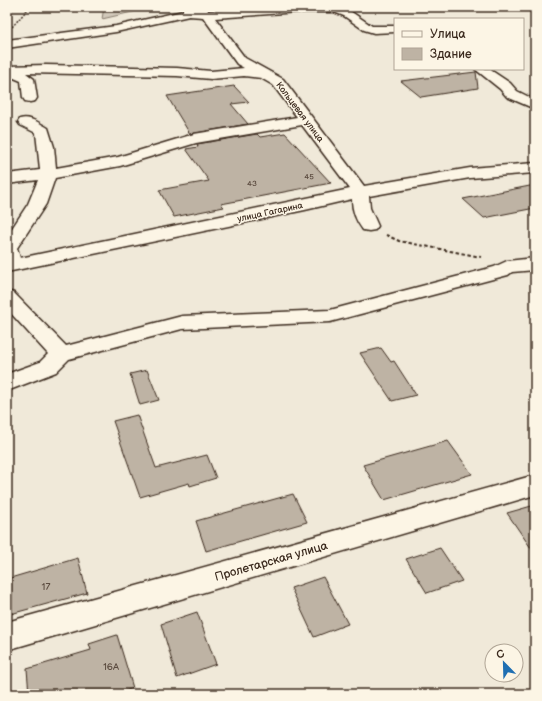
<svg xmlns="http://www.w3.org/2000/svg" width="542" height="701" font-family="'Balsamiq Sans',sans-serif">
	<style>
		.green { fill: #d2c9ba; stroke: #867a6c }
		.building { fill: #beb3a4; stroke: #3b2a1e }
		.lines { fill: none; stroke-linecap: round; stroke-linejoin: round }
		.minor-casing { stroke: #3b2a1e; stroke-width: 3 }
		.path-far1 { stroke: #3b2a1e; stroke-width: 1.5; stroke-dasharray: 2 1.5; stroke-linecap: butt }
		.path { stroke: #3b2a1e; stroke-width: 2; stroke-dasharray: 3.5 2.5; stroke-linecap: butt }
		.minor { fill: #fcf5e5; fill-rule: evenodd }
		.labels { text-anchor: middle; stroke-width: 3; stroke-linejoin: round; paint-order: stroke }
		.number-label { font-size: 8px; fill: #5c4c40 }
		.far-street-label { font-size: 9px; fill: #3b2a1e; stroke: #fcf5e5 }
		.near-number-label { font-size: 10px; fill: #5c4c40 }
		.near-street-label { font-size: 12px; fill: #3b2a1e; stroke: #fcf5e5 }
	</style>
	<rect width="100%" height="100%" fill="#f0e9d9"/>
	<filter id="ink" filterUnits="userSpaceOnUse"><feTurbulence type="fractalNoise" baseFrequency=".025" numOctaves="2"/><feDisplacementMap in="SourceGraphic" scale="8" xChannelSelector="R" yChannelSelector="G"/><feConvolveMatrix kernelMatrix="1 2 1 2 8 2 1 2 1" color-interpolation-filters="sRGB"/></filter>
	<g filter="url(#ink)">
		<!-- green -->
		<path class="green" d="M104 7H154L102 19Z"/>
		<!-- building -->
		<g class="building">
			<path d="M476 72 478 88 421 97 401 81Z"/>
			<path d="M234 86 249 102 231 104 248 124 190 134 167 96Z"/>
			<path d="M285 133 331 183 221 204 224 207 174 217 159 190 209 181 186 149 198 147 197 144 257 134 260 137Z"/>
			<path d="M535 185V208L484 218 463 199Z"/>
			<path d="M381 348 391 362 394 361 416 395 392 401 360 353Z"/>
			<path d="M147 370 159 400 140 405 130 374Z"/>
			<path d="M137 415 156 468 207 455 216 478 190 486 189 483 140 497 113 421Z"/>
			<path d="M448 441 472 474 384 500 363 465Z"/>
			<path d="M293 494 307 522 206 551 196 521Z"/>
			<path d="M535 505V554L507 513Z"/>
			<path d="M440 548 462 581 427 593 406 559Z"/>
			<path d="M78 558 87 593 7 615V579Z"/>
			<path d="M323 577 348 624 314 637 291 588Z"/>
			<path d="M197 612 216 664 177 678 161 624Z"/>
			<path d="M117 635 133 688 117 694H29L27 669 91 650 89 644Z"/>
		</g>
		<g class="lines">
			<defs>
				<g id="minor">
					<path d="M183 7H193V9L207 8 208 11 273 7H340L347 9 372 26H395V32L374 33 364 30 344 16 334 12H298L215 18 245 58 283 79 364 186 470 168 535 163V173L470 178 369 196 370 208 378 226 375 230 369 231 363 230C356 221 352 210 352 199L305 210 7 272V236L28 204 38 180 7 184V174L40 170V169L36 133 20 125 18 122 20 119C30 116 39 123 48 128L54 147 56 168 118 157 194 134 297 117 273 85 261 78 244 76 211 79 177 76 26 73 34 79 37 98 35 101 30 102 25 101 23 98 21 81 7 75V66L46 65 177 68 211 71 244 68 237 64 203 17 189 16 116 32 7 48V40L116 26 183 11ZM302 125 350 189 20 258 17 248 46 204 55 178 120 166 196 143Z"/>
					<path d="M475 69H489L510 83 517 91 535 100V109L507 97 500 89Z"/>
					<path d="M535 258V270L512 272 508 275 330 322 182 329 69 359 56 372 7 391V374L40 362 48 354 7 309V291L14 293 66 346 182 316 330 310 494 267 507 261Z"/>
					<path d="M535 475V495L7 650V622Z"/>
				</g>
			</defs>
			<!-- minor casing -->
			<use href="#minor" class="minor-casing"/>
			<!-- path-far1 -->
			<g class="path-far1">
				<path d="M532 7 535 9"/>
				<path d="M12 27 27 10 26 7"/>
			</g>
			<!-- path -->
			<path class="path" d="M386 235 399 241 481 257"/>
			<!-- minor -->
			<use href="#minor" class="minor"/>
		</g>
	</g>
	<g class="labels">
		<!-- number labels -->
		<g class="number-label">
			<text x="309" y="179">45</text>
			<text x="252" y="186">43</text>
		</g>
		<!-- far-street labels -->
		<g class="far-street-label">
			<text transform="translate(300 112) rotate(53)" y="3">Кольцевая улица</text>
			<text transform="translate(270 212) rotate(-12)" y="3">улица Гагарина</text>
		</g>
		<!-- near-number labels -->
		<g class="near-number-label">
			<text x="46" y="590">17</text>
			<text x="111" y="670">16А</text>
		</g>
		<!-- near-street labels -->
		<g class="near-street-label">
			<text transform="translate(271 561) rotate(-16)" y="4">Пролетарская улица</text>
		</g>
	</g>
	<!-- margin -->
	<rect width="542" height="701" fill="none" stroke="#fcf5e5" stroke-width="24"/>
	<rect x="12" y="12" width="518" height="677" fill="none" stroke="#3b2a1e" stroke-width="1.5" filter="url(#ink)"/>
	<!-- legend -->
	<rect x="394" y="18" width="130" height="52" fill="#fcf5e5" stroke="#afa495"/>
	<rect x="402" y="31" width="20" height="6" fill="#fcf5e5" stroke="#afa495"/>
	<text x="430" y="38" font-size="12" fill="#3b2a1e">Улица</text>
	<rect x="402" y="48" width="20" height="12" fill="#beb3a4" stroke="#afa495"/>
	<text x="430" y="58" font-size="12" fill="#3b2a1e">Здание</text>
	<!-- north arrow -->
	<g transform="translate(504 663) rotate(337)"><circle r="19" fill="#fcf5e5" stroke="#afa495"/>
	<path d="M0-3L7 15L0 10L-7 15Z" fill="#1f6fb2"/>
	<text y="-6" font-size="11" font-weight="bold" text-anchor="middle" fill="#3b2a1e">С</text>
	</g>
</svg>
